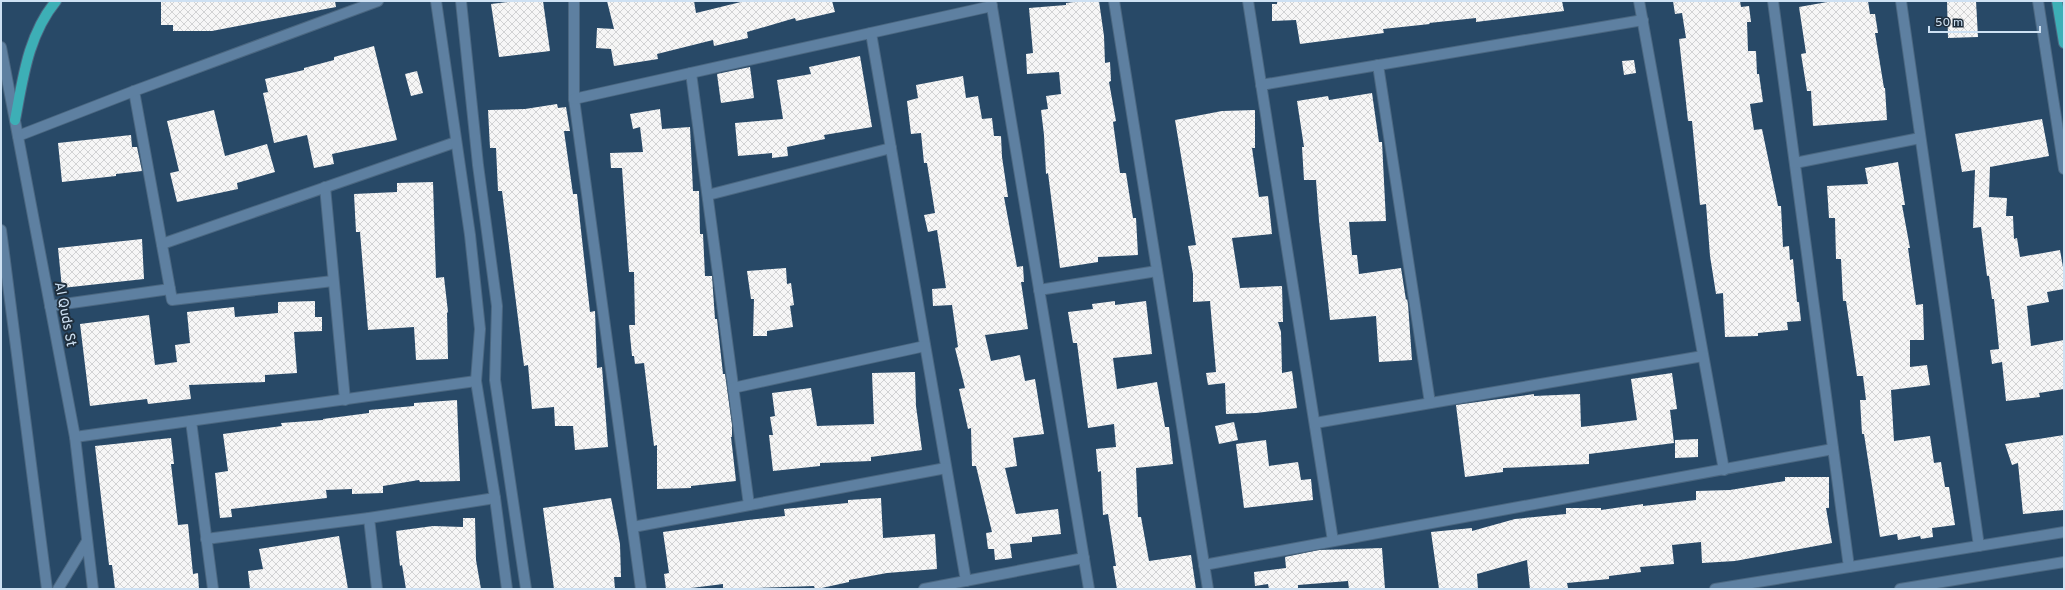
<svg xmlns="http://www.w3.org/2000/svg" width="2065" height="590" font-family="Overpass,sans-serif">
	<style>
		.building { fill: url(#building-cross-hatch) }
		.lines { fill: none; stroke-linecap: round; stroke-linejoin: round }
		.minor-casing { stroke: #4b6781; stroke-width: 12 }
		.tertiary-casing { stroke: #4b6781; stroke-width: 12 }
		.secondary-casing { stroke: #4b6781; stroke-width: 12 }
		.primary-casing { stroke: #4b6781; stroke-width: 12 }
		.minor { stroke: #5e80a1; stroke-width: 10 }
		.tertiary { stroke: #5e80a1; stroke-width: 10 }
		.secondary { stroke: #5e80a1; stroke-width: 10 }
		.primary { stroke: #3dafb6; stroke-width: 10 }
		.labels { text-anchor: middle; stroke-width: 4; stroke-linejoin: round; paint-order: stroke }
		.street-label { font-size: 14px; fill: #cee1f3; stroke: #1f2e3c }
	</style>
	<defs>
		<pattern id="building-cross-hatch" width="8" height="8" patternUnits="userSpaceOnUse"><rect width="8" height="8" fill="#f6f6f6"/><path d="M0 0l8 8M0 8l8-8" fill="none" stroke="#d1d2d3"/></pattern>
	</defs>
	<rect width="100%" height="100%" fill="#284967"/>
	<!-- building -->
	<g class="building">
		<path d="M161 1H335L336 7 212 31H173V25H161Z"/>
		<path d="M516 1H543L550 51 499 57 491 4Z"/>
		<path d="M607 1H694L696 13 745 1H832L835 12 796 21 795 18 747 32 748 38 714 46 713 40 657 54 658 59 614 66 611 49 596 48 597 28 614 29Z"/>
		<path d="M1083 1H1099L1104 36 1105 63 1110 62 1111 81 1109 82 1116 121 1113 122 1120 173H1126L1133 218H1136L1138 255 1098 257V262L1060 268 1048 173 1046 174 1044 135 1041 110 1048 109 1046 96 1061 94 1059 72 1027 74 1026 54 1033 53 1029 8 1066 5V3Z"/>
		<path d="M1277 1H1562L1564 11 1476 22V18L1429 23 1430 24 1383 29 1384 33 1300 44 1296 20 1272 21V4H1277Z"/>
		<path d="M1673 1H1740L1741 7 1749 6 1751 22H1747L1748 51H1756L1757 74H1759L1763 102 1750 104 1754 130 1762 129 1778 206H1781L1783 247 1789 246 1790 260 1793 259 1797 302H1799L1801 321 1787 322 1788 330 1758 333V336L1725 337 1723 293 1716 294 1710 256 1706 204 1700 205 1692 121H1688L1679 39 1686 38 1682 13 1675 14Z"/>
		<path d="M1833 1H1868L1870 14H1875L1878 33H1875L1884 88H1885L1887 120 1813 126 1811 91H1807L1801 54 1806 53 1799 7Z"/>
		<path d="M1947 1H1976L1978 37 1948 38Z"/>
		<path d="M374 46 397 140 332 154 334 164 314 168 307 135 274 143 263 93 268 92 265 79 304 70V68L334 60V57Z"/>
		<path d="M860 56 872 127 824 135 825 139 787 147 788 156 772 158V153L738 156 735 123 783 119 777 80 811 74 809 67Z"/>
		<path d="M1634 60 1636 73 1624 75 1622 61Z"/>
		<path d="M750 67 754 98 721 103 717 74Z"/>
		<path d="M417 71 423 93 411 96 405 74Z"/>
		<path d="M963 76 966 98 978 96 982 119 992 118 994 136H1001L1002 157 1008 197H1004L1017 267 1023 266 1024 282H1021L1028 329 985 335 991 361 1020 355 1025 381 1035 379 1044 434 1013 438 1017 466 1005 468 1016 514 1058 509 1061 534 1032 537V542L1010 544 1012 558 995 560 994 549H988L986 533 992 532 976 466H972L971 428 968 429 959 389 965 388 955 348 958 347 952 305 933 306 932 289 946 288 937 230 928 232 924 215 935 213 927 163H924L921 133 911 134 907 101 918 98 916 85Z"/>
		<path d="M1372 93 1379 142H1382L1386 221 1349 222 1352 255H1357L1359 274 1401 268 1406 300 1407 299 1408 304 1412 360 1379 362 1376 316 1330 320 1319 221 1316 180H1304L1302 147H1304L1297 101 1328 96 1329 100Z"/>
		<path d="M557 104 558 108 566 107 570 131H564L573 194H577L590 312 595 311 597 368 602 367 608 447 575 450 573 426H555L554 407 532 409 528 365 524 366 502 191H498L496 148H490L488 110 525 109Z"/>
		<path d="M660 109 662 129 690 127 693 191H699L700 234H703L705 276H712L715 319H717L723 374H725L732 425V437H731L736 481 691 486V488L657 489V445L654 446 644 363 635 364 634 356H632L629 325H635L634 272H629L622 168H611L610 153 643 152 640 127 633 129 630 114Z"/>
		<path d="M214 110 225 156 267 144 275 172 237 183 238 189 177 202 170 173 179 171 167 121Z"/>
		<path d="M1255 110V148H1252L1259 197 1268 196 1272 234 1232 238 1240 288 1282 286 1283 322H1278L1281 332 1282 373 1292 371 1297 408 1256 413 1226 414 1225 383 1208 385 1206 373 1216 372 1210 301 1193 302V274L1188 246 1196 245 1175 120 1222 111Z"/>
		<path d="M2042 119 2049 156 1990 167 1989 197 2007 198 2006 216H2013L2014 239 2017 238 2020 257 2060 250 2064 273V289L2047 292 2049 302 2027 306 2031 346 2064 340V389L2039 393 2040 397 2006 401 2002 362 1992 364 1990 350 1999 349 1994 299H1992L1989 276H1987L1981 227 1973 228 1975 170 1962 172 1955 134Z"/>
		<path d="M131 135 132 147H137L142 171 116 174V176L62 182 58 143Z"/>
		<path d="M1898 162 1905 205H1902L1910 248H1908L1916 305 1923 304 1924 340H1910V367L1927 365 1930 385 1891 390 1894 441 1930 436 1934 463 1941 462 1945 487H1949L1955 525 1932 528 1933 537 1921 539 1920 536 1898 540 1897 534 1880 537 1864 434H1862L1860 400H1866L1863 376H1857L1846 301H1843L1841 259H1836L1835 218H1829L1827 186 1868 184 1865 168Z"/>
		<path d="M433 182 436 278 444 277 448 312 447 313 448 359 416 360 414 327 368 330 360 232H356L354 194 397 192V183Z"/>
		<path d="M142 239 144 279 62 288 58 248Z"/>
		<path d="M786 268 787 284 791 283 794 305 790 306 793 327 767 331V336H753L754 299H751L747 271Z"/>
		<path d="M315 301V317H322V331L294 332 297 373 265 375V382L189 385 191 399 148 404 147 399 90 406 80 324 149 315 155 365 177 362 175 345 190 343 187 312 234 307 235 317 278 313V302Z"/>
		<path d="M1115 301V305L1146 301 1152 354 1113 358 1117 389 1157 382 1165 427H1169L1173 464 1136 468 1138 517H1141L1149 561 1191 555 1196 589H1117L1113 566H1116L1108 514 1103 515 1101 471 1098 472 1096 449 1116 447 1114 424 1088 428 1077 343H1073L1068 312 1093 309 1092 304Z"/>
		<path d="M915 372 916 406 922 450 871 457V461L820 463V466L773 471 769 435H773L770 417 775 416 772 393 811 388 817 426 874 424 872 373Z"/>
		<path d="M1672 373 1677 409 1670 410 1674 443 1589 454V464L1503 468V472L1465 477 1456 405 1534 394V396L1580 394 1581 427 1637 420 1631 379Z"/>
		<path d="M457 400 460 481 420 482 419 480 383 486V493L352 494V489L326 490 327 498 231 509 232 517 220 518 215 473 228 471 223 434 282 426 281 423 323 420V419L369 413V410L414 406V403Z"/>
		<path d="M1234 422 1238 440 1219 444 1215 426Z"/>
		<path d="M2064 435V510L2023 514 2018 463 2012 465 2005 444Z"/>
		<path d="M171 438 174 464H171L178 525 188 524 193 574 198 573 199 589H115L112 565H109L95 446Z"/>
		<path d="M1698 439V457L1675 458V440Z"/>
		<path d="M1266 440 1269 466 1298 462 1301 480 1311 479 1313 500 1244 508 1236 444Z"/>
		<path d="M1785 477H1829V508H1826L1832 543 1735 561 1702 563 1701 542 1672 545 1674 564 1640 567 1641 572 1609 576V579L1567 583 1568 588 1555 589H1530L1527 560 1477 574 1478 589H1439L1431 532 1472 528V531L1515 519 1566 514V508H1601V510L1643 504V506L1696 500V491L1730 490 1785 481Z"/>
		<path d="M611 498 620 544 621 577H614L615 589H554L543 508Z"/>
		<path d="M881 498 883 538 935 534 937 569 887 573 849 580V582L817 589H815L814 586 723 589V584L683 589H666L664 574 669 573 663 532 748 520 785 516 784 509 848 503V500Z"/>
		<path d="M463 518H475L476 560 481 589H406L402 565 400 566 396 531 433 526 463 527Z"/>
		<path d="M339 536 348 589H250L248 571 263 569 259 549Z"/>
		<path d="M1382 548 1385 589H1349L1348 581 1298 585V589H1269L1268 584 1255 586 1254 572 1286 568 1285 557 1319 550Z"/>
	</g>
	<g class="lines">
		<defs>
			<g id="minor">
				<path d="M574 1V99L641 589"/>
				<path d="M991 1 1089 589"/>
				<path d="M1114 1 1208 589"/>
				<path d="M1248 1 1333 541"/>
				<path d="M1639 1 1724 470"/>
				<path d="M1773 1 1849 567"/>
				<path d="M1901 1 1979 546"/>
				<path d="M2038 1 2064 169"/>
				<path d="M871 33 966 581"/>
				<path d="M1378 65 1430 403"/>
				<path d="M691 73 749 505"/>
				<path d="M1261 85 1643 20"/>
				<path d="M134 91 172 300 333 281"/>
				<path d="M574 99 992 6"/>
				<path d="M18 136 134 91 378 1"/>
				<path d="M1795 163 1920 138"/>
				<path d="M325 187 345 400"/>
				<path d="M708 195 891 148"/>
				<path d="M162 244 456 142"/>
				<path d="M1039 290 1157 271"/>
				<path d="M50 306 170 289"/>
				<path d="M733 388 925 346"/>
				<path d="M191 421 213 589"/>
				<path d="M1315 423 1703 356"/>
				<path d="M75 437 476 381"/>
				<path d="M369 518 377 589"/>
				<path d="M633 527 946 468"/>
				<path d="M206 539 369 518 495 498"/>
				<path d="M1204 565 1833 449"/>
				<path d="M924 589 1084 558"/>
				<path d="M1715 589 2064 532"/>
				<path d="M1900 589 2064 562"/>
			</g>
			<g id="tertiary">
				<path d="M436 1 470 235 480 329 476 381 495 498 507 589"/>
				<path d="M461 1 478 165 497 306 495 380 526 589"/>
				<path d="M1 47 75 437 93 589"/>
				<path d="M58 589 87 541"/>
			</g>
			<path id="secondary" d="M1 230 47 589"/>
			<g id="primary">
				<path d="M2057 1 2064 43"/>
				<path d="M15 120C23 78 28 35 56 1"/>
			</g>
		</defs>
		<!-- minor casing -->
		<use href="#minor" class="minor-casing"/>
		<!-- tertiary casing -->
		<use href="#tertiary" class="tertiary-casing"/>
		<!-- secondary casing -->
		<use href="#secondary" class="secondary-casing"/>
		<!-- primary casing -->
		<use href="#primary" class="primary-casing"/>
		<!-- minor -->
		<use href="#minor" class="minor"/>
		<!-- tertiary -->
		<use href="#tertiary" class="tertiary"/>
		<!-- secondary -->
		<use href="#secondary" class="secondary"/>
		<!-- primary -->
		<use href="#primary" class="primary"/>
	</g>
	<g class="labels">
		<!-- street labels -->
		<g class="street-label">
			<text transform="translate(66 314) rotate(79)" y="5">Al Quds St</text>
		</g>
	</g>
	<!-- border -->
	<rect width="2065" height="590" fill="none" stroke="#cee1f3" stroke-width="4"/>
	<!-- scale -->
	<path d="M1929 26v6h111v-6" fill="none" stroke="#cee1f3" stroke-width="2"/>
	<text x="1935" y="26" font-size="12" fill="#cee1f3" stroke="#1f2e3c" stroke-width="3" paint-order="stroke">50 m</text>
</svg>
